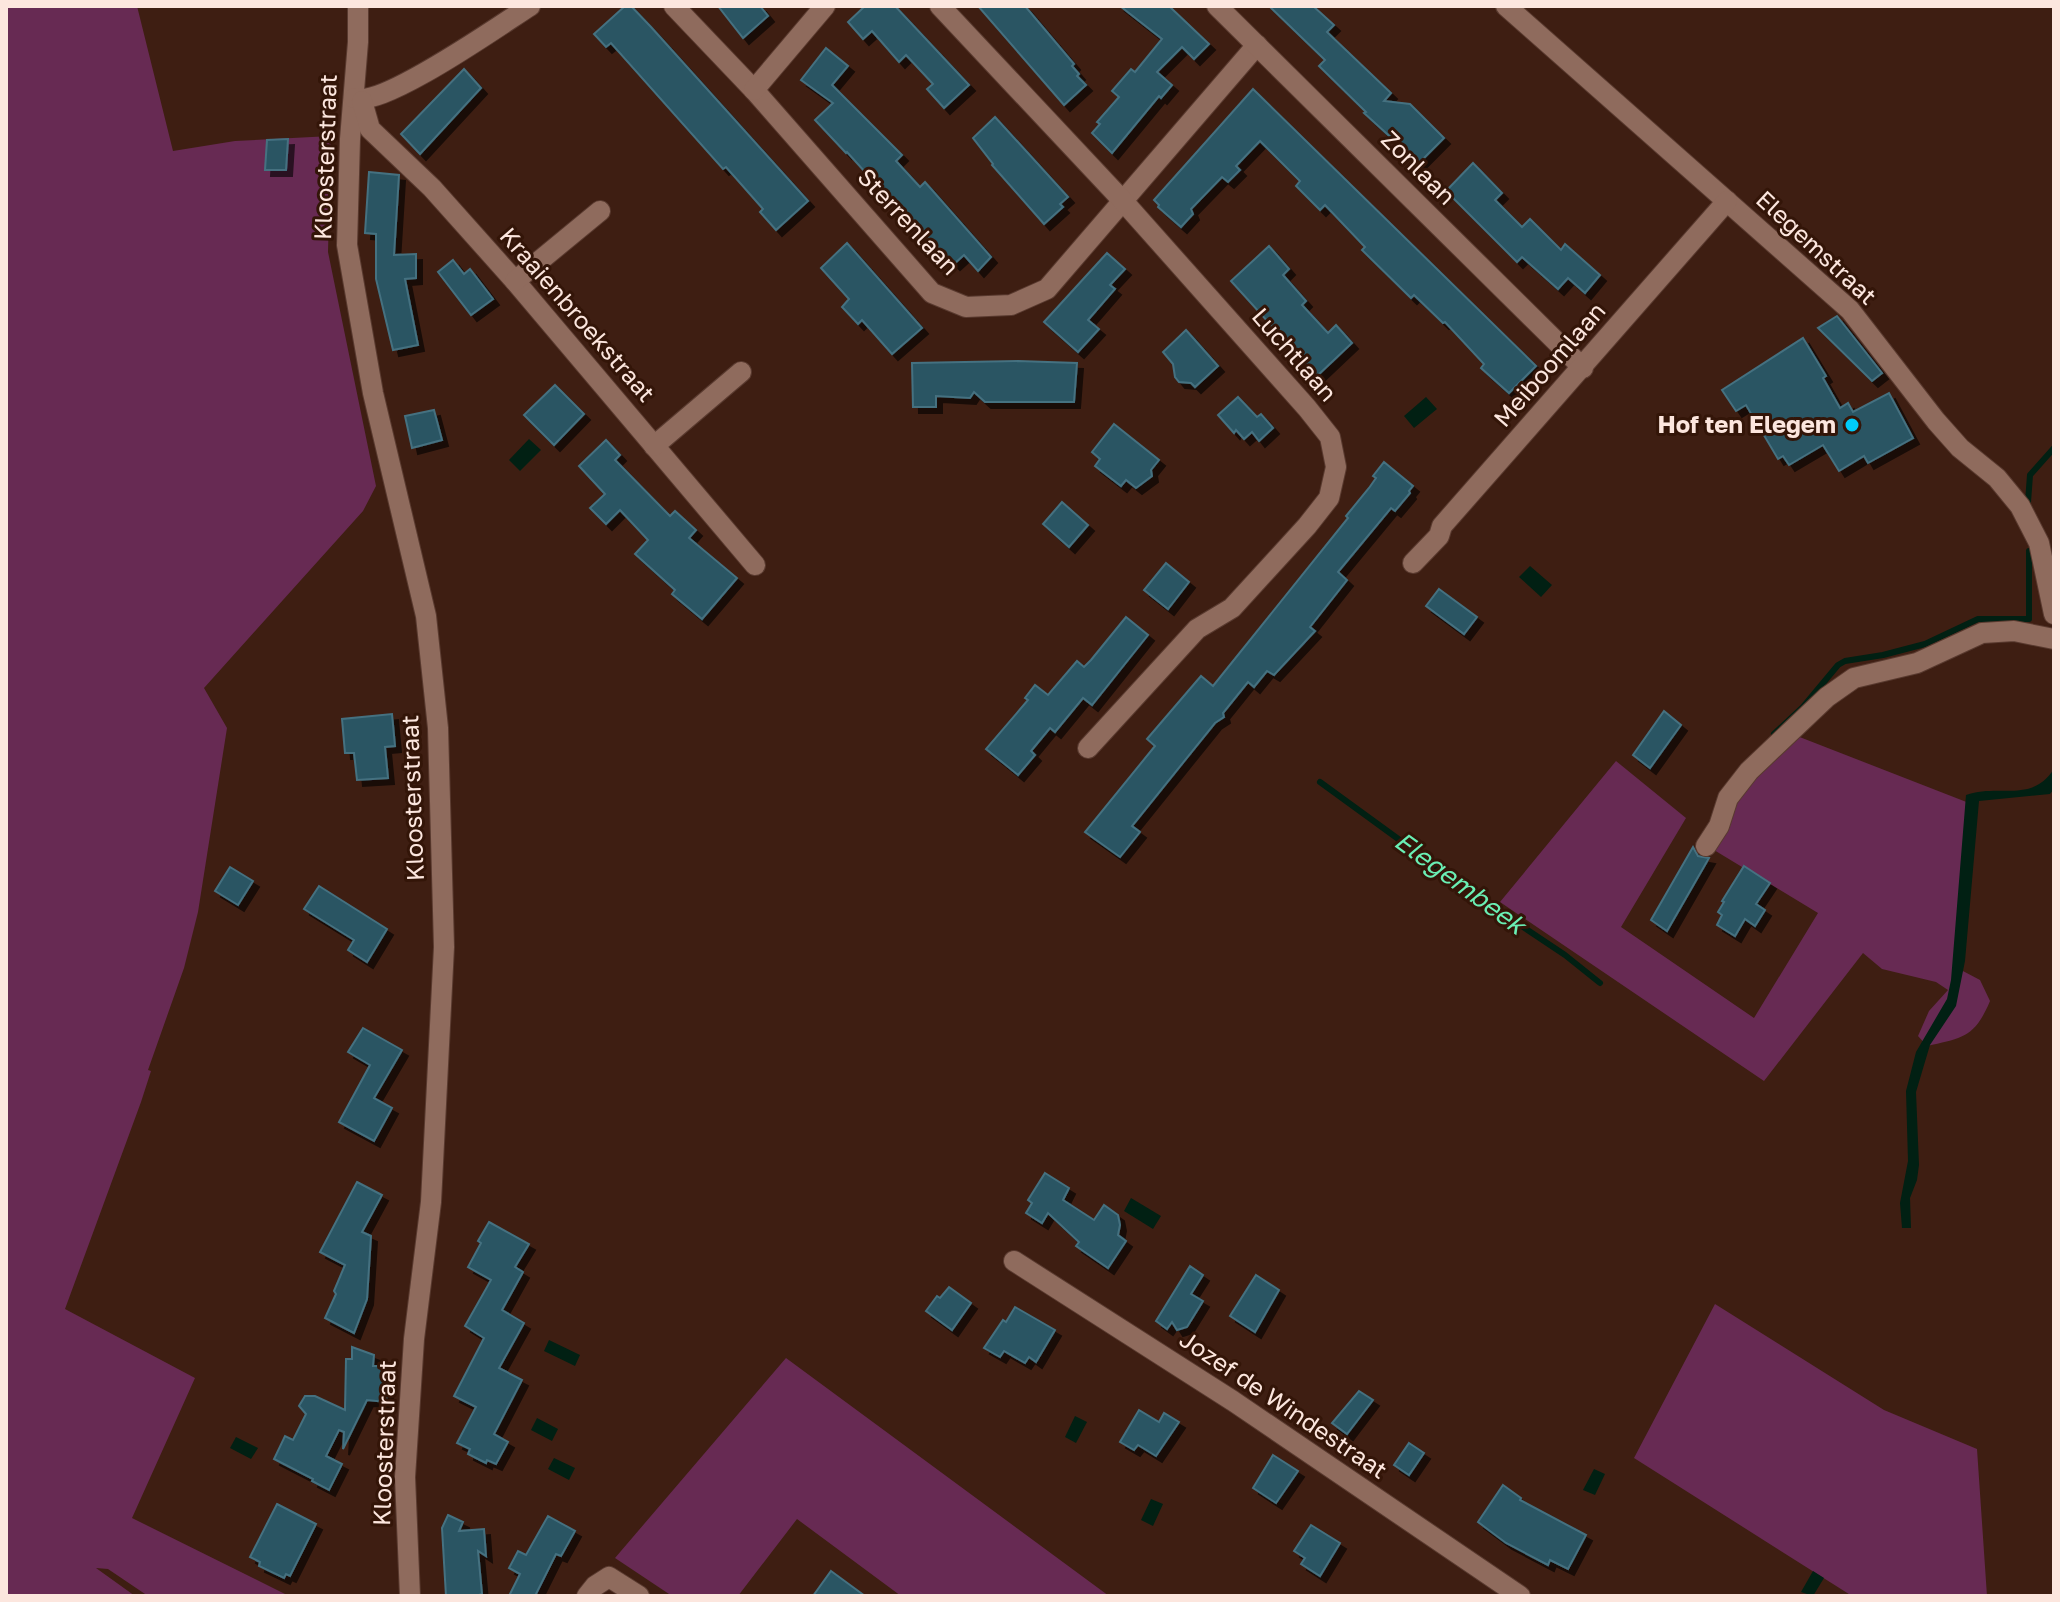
<svg xmlns="http://www.w3.org/2000/svg" width="2060" height="1602" font-family="'Golos Text',sans-serif">
	<style>
		.green { fill: #672a53 }
		.water { fill: #012013 }
		.lines { fill: none; stroke-linecap: round; stroke-linejoin: round }
		.stream { stroke: #012013; stroke-width: 6 }
		.building { fill: #295564; stroke: #457180; stroke-width: 2; filter: url(#shadow) }
		.minor-casing { stroke: #593a2f; stroke-width: 22 }
		.minor { stroke: #8f6b5d; stroke-width: 20 }
		.poi-dot { fill: #00cbf9; stroke: #331508; stroke-width: 3 }
		.labels { text-anchor: middle; stroke-width: 6; stroke-linejoin: round; paint-order: stroke }
		.street-label { font-size: 24px; fill: #fce6de; stroke: #331508 }
		.poi-label { font-size: 24px; font-weight: bold; fill: #fce6de; stroke: #331508; text-anchor: end }
		.water-label { font-size: 26px; font-style: italic; fill: #6aefb4; stroke: #331508 }
	</style>
	<defs>
		<filter id="shadow"><feDropShadow dx="6" dy="6" stdDeviation="0" flood-color="#0009"/></filter>
	</defs>
	<rect width="100%" height="100%" fill="#3e1e12"/>
	<!-- green -->
	<g class="green">
		<path d="M6 6H137L173 151 235 141 331 136 328 252 376 486 363 511 204 688 227 728 198 912 184 968 148 1070 151 1071 141 1102 65 1309 195 1378 132 1518 289 1596H148L108 1569 96 1568 135 1596H6Z"/>
		<path d="M1797 736 1969 803 1961 970 1980 980 1990 1001C1975 1037 1963 1038 1927 1046L1918 1036 1929 1011 1948 990 1936 982 1882 969 1863 953 1764 1081 1500 902 1616 761 1686 818 1621 927 1754 1018 1818 913 1714 850 1736 802 1756 777Z"/>
		<path d="M1715 1304 1884 1410 1977 1449 1987 1596H1852L1634 1458Z"/>
		<path d="M786 1358 1109 1596H901L797 1519 738 1596H672L615 1558Z"/>
	</g>
	<!-- water -->
	<g class="water">
		<path d="M1426 397 1437 409 1414 428 1404 416Z"/>
		<path d="M529 439 541 450 520 471 509 460Z"/>
		<path d="M1530 566 1552 585 1541 597 1519 577Z"/>
		<path d="M2054 769V789L2050 794 1979 801 1965 961 1956 1006 1930 1045 1916 1092 1919 1165 1917 1180 1910 1198 1911 1228H1902L1900 1203 1908 1161 1906 1091 1916 1052 1947 999 1951 980 1966 795C2000 783 2031 804 2054 769Z"/>
		<path d="M1131 1198 1161 1216 1153 1229 1124 1211Z"/>
		<path d="M549 1340 580 1355 575 1366 544 1351Z"/>
		<path d="M1075 1416 1087 1422 1076 1443 1065 1437Z"/>
		<path d="M537 1418 558 1429 552 1441 531 1430Z"/>
		<path d="M236 1437 258 1448 251 1459 230 1448Z"/>
		<path d="M554 1458 575 1468 569 1480 548 1469Z"/>
		<path d="M1594 1469 1605 1474 1595 1495 1583 1490Z"/>
		<path d="M1151 1499 1163 1504 1153 1526 1141 1520Z"/>
		<path d="M1813 1571 1824 1578 1813 1596 1801 1592Z"/>
	</g>
	<g class="lines">
		<!-- stream -->
		<g class="stream">
			<path d="M2028 502 2030 475 2054 448"/>
			<path d="M1774 734 1803 707 1838 665 1845 661 1883 655 1925 644 1978 619H2029V551"/>
			<path d="M1320 782 1478 897 1565 955 1600 983"/>
		</g>
	</g>
	<!-- building -->
	<g class="building">
		<path d="M625 6H631L651 27 808 201 776 230 760 212 763 209 726 167 723 169 611 43 606 47 594 34Z"/>
		<path d="M718 6H760L768 16 743 38Z"/>
		<path d="M865 6H895L969 85 944 108 927 89 933 84 906 55 899 62 872 31 863 39 848 22Z"/>
		<path d="M978 6H1025L1074 64 1072 66 1079 74 1077 76 1086 85 1064 105Z"/>
		<path d="M1120 6H1169L1209 44 1194 59 1182 47 1157 72 1172 85 1161 98 1159 96 1112 153 1092 133 1100 124 1097 122 1119 97 1112 91 1131 69 1135 72 1162 39Z"/>
		<path d="M1269 6H1313L1334 25 1327 32 1391 93 1384 101 1410 104 1444 138 1419 163 1364 113 1366 112 1319 66 1325 60Z"/>
		<path d="M826 48 848 66 832 85 902 155 896 161 920 187 925 182 991 257 978 271 964 255 954 264 929 238 927 240 867 170 865 172 847 152 846 153 815 120 833 103 801 80Z"/>
		<path d="M464 69 481 88 420 154 401 134Z"/>
		<path d="M1253 89 1536 366 1509 393 1481 368 1484 364 1445 322 1443 323 1414 295 1411 298 1362 250 1365 247 1325 205 1320 210 1296 186 1300 181 1260 141 1236 166 1240 170 1228 182 1222 177 1191 209 1193 214 1181 227 1158 207 1159 205 1154 200Z"/>
		<path d="M995 117 1068 197 1060 204 1063 207 1044 224 992 165 993 164 973 138Z"/>
		<path d="M288 139 286 170H265L267 140Z"/>
		<path d="M1473 163 1502 193 1495 200 1522 227 1530 219 1561 250 1565 244 1600 275 1585 293 1568 278 1558 289 1522 257 1517 262 1446 191Z"/>
		<path d="M369 172 399 175 394 255 416 254V278L405 279 418 345 393 350 376 279V234L365 233Z"/>
		<path d="M847 243 922 328 892 354 862 320 858 324 842 307 849 299 821 268Z"/>
		<path d="M1269 246 1289 269 1283 275 1306 301 1302 305 1328 333 1336 325 1352 343 1317 376 1231 281Z"/>
		<path d="M1107 253 1125 269 1110 285 1115 289 1088 320 1099 329 1078 352 1044 322Z"/>
		<path d="M453 260 464 274 470 269 493 299 471 315 438 272Z"/>
		<path d="M1837 316 1882 373 1872 381 1818 328Z"/>
		<path d="M1186 330 1218 366 1195 387 1191 383 1179 382 1175 377 1173 364 1163 352Z"/>
		<path d="M1803 338 1826 376 1823 378 1840 408 1848 403 1853 412 1889 393 1913 438 1868 463 1864 456 1839 471 1823 445 1789 465 1783 456 1778 459 1746 405 1736 411 1722 390Z"/>
		<path d="M1018 361 1077 363 1074 402H985L974 392 970 398 936 396V407H913L912 363Z"/>
		<path d="M555 385 584 414 554 445 524 415Z"/>
		<path d="M1238 397 1257 417 1261 414 1273 428 1259 441 1252 432 1244 439 1236 430 1234 433 1218 415Z"/>
		<path d="M434 410 442 440 412 448 405 416Z"/>
		<path d="M1114 424 1159 460 1151 470 1152 476 1136 488 1126 480 1121 486 1095 466 1100 459 1092 452Z"/>
		<path d="M606 440 620 455 615 460 670 516 675 511 696 530 689 538 737 578 702 619 672 594 675 590 635 554 648 540 620 510 606 524 590 508 605 494 579 466Z"/>
		<path d="M1384 462 1413 486 1409 491 1410 493 1395 511 1391 508 1338 572 1347 580 1310 627 1315 631 1274 675 1267 671 1254 687 1248 682 1223 713 1224 717 1215 723 1132 826 1140 832 1120 857 1085 832 1155 746 1147 739 1201 676 1213 686 1348 518 1346 516 1369 488 1376 478 1373 476Z"/>
		<path d="M1062 502 1088 525 1069 547 1043 524Z"/>
		<path d="M1166 563 1189 582 1168 609 1144 590Z"/>
		<path d="M1439 589 1477 617 1464 634 1426 606Z"/>
		<path d="M1126 617 1148 635 1092 705 1083 698 1055 732 1050 728 1031 751 1035 755 1018 775 986 749 1028 700 1025 698 1035 685 1048 695 1077 661 1084 667 1091 660Z"/>
		<path d="M1664 711 1681 725 1650 768 1633 755Z"/>
		<path d="M392 714 395 746 385 747 388 778 357 780 354 753H345L342 719Z"/>
		<path d="M1693 847 1698 856 1709 858 1667 931 1651 920Z"/>
		<path d="M1744 866 1770 883 1756 904 1765 910 1755 926 1745 919 1735 936 1717 925 1722 915 1718 912 1724 902 1722 901Z"/>
		<path d="M230 867 253 881 238 905 215 891Z"/>
		<path d="M319 886 387 929 367 962 348 950 354 940 304 909Z"/>
		<path d="M363 1028 402 1050 374 1098 392 1108 374 1141 339 1122 370 1065 348 1052Z"/>
		<path d="M1045 1173 1069 1188 1063 1200 1094 1220 1104 1205 1118 1215 1120 1225 1118 1235 1126 1241 1108 1268 1076 1246 1079 1242 1048 1213 1042 1223 1026 1213 1032 1203 1028 1200Z"/>
		<path d="M357 1182 382 1195 362 1232 371 1236 367 1299 354 1333 325 1318 336 1294 334 1291 345 1265 320 1252Z"/>
		<path d="M489 1222 529 1244 515 1267 523 1272 502 1310 524 1323 499 1368 522 1380 494 1434 508 1442 496 1464 487 1460 486 1463 468 1454 470 1449 457 1443 476 1407 454 1396 484 1338 465 1326 491 1280 468 1267 481 1243 478 1241Z"/>
		<path d="M1190 1266 1203 1275 1191 1294 1203 1301 1187 1327 1177 1330 1172 1322 1167 1329 1156 1321Z"/>
		<path d="M1256 1275 1279 1290 1255 1332 1230 1316Z"/>
		<path d="M949 1287 971 1303 952 1330 926 1311 937 1296 940 1298Z"/>
		<path d="M1015 1307 1055 1330 1036 1362 1029 1357 1025 1363 1004 1351 1000 1357 984 1348 1003 1320 1006 1322Z"/>
		<path d="M352 1347 374 1355 373 1366H389L386 1402 367 1400 343 1449 344 1432 339 1430 326 1456 342 1464 329 1490 312 1481 313 1479 274 1459 285 1436 293 1440 306 1414 299 1406 305 1396H315L345 1410 346 1359H352Z"/>
		<path d="M1359 1391 1373 1400 1347 1434 1332 1423Z"/>
		<path d="M1139 1410 1159 1422 1164 1413 1179 1422 1156 1456 1138 1445 1134 1450 1120 1442Z"/>
		<path d="M1409 1443 1424 1453 1409 1475 1394 1465Z"/>
		<path d="M1273 1455 1298 1471 1276 1503 1253 1488Z"/>
		<path d="M1503 1485 1521 1498 1520 1500 1586 1535 1568 1569 1550 1560 1548 1565 1506 1543 1478 1522Z"/>
		<path d="M277 1504 316 1524 290 1576 286 1574 284 1578 259 1566 260 1562 250 1557Z"/>
		<path d="M448 1515 463 1522 459 1531 484 1529 486 1556 478 1551 482 1594 476 1596H446L442 1528Z"/>
		<path d="M548 1516 575 1531 561 1556 556 1554 535 1596H509L520 1574 509 1568 518 1551 526 1555Z"/>
		<path d="M1311 1525 1340 1543 1320 1576 1301 1564 1305 1558 1294 1551Z"/>
		<path d="M831 1571 865 1596H813Z"/>
	</g>
	<g class="lines">
		<defs>
			<g id="minor">
				<path d="M358 6V42L350 139 347 245 373 393 426 616 438 728 444 947 431 1202 414 1339 405 1477 410 1596"/>
				<path d="M674 6 754 90 932 293 966 307 1011 305 1047 289 1257 45"/>
				<path d="M940 6 1123 201 1307 408 1330 437 1336 467 1329 498 1307 526 1232 608 1197 629 1088 748"/>
				<path d="M1217 6 1583 368"/>
				<path d="M1506 6 1850 310 1936 421 1960 448 1997 478 2020 506 2039 543 2054 614"/>
				<path d="M754 90 825 6"/>
				<path d="M354 98C383 108 500 25 530 6"/>
				<path d="M362 101 370 129 432 188 515 281 755 565"/>
				<path d="M515 281 600 211"/>
				<path d="M654 446 741 372"/>
				<path d="M1413 563 1439 536 1442 526 1727 201"/>
				<path d="M1706 846 1719 826 1728 798 1749 771 1827 697 1854 678 1917 663 1982 633 2014 631 2054 639"/>
				<path d="M1014 1261 1233 1401 1520 1596"/>
				<path d="M587 1596 595 1586 609 1577 639 1596"/>
			</g>
		</defs>
		<!-- minor casing -->
		<use href="#minor" class="minor-casing"/>
		<!-- minor -->
		<use href="#minor" class="minor"/>
	</g>
	<!-- markers -->
	<circle class="poi-dot" cx="1852" cy="425" r="8"/>
	<g class="labels">
		<!-- street labels -->
		<g class="street-label">
			<text transform="translate(326 157) rotate(-88)" y="8">Kloosterstraat</text>
			<text transform="translate(1418 168) rotate(45)" y="8">Zonlaan</text>
			<text transform="translate(908 222) rotate(47)" y="8">Sterrenlaan</text>
			<text transform="translate(1816 248) rotate(43)" y="8">Elegemstraat</text>
			<text transform="translate(577 315) rotate(49)" y="8">Kraaienbroekstraat</text>
			<text transform="translate(1294 355) rotate(49)" y="8">Luchtlaan</text>
			<text transform="translate(1550 365) rotate(-49)" y="8">Meiboomlaan</text>
			<text transform="translate(413 798) rotate(-92)" y="8">Kloosterstraat</text>
			<text transform="translate(1283 1405) rotate(34)" y="8">Jozef de Windestraat</text>
			<text transform="translate(385 1443) rotate(-88)" y="8">Kloosterstraat</text>
		</g>
		<!-- poi labels -->
		<g class="poi-label">
			<text x="1836" y="433">Hof ten Elegem</text>
		</g>
		<!-- water labels -->
		<g class="water-label">
			<text transform="translate(1460 883) rotate(36)" y="9">Elegembeek</text>
		</g>
	</g>
	<!-- border -->
	<rect width="2060" height="1602" fill="none" stroke="#fce6de" stroke-width="16"/>
</svg>
